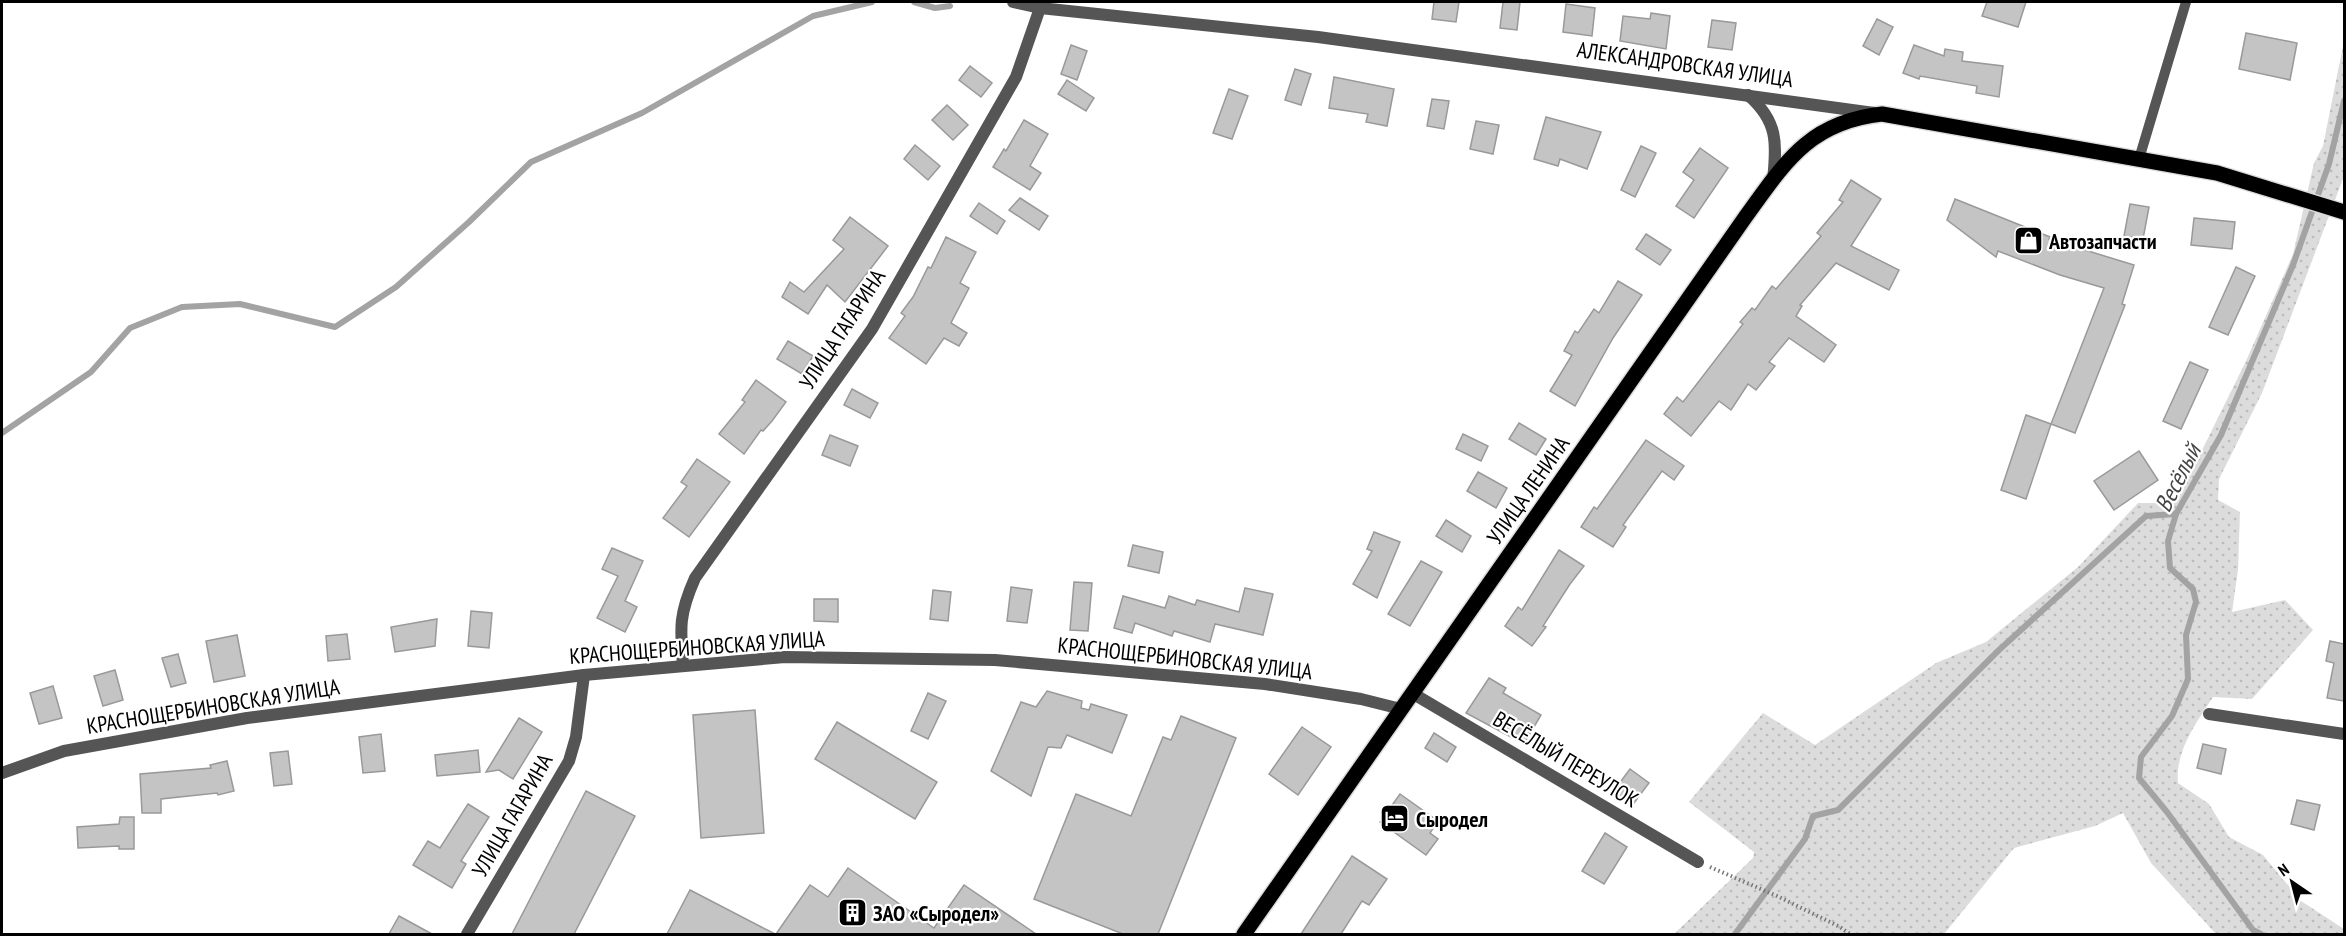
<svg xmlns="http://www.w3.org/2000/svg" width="2346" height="936" font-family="'PT Sans Narrow',sans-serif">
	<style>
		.grass { fill: url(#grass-dots) }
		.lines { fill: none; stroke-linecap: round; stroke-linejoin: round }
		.stream { stroke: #a3a3a3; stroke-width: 6 }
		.building { fill: #c4c4c4; stroke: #999; stroke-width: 1.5 }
		.primary-casing { stroke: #dbdbdb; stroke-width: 18 }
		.path { stroke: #777; stroke-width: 4; stroke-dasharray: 1.5 3; stroke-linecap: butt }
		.service { stroke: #555; stroke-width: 10 }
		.minor { stroke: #555; stroke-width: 12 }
		.primary { stroke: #000; stroke-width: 15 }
		.labels { text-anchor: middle; stroke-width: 4.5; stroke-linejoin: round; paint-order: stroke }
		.street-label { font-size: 22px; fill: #000; stroke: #fff }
		.poi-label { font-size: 22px; font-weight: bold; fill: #000; stroke: #fff; text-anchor: start }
		.water-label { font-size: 24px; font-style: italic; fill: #444; stroke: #fff }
	</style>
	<defs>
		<pattern id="grass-dots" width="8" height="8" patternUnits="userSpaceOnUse" patternTransform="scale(1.5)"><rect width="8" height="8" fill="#dcdcdc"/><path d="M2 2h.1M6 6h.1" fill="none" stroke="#bbb" stroke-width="1.8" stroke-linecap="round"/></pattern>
	</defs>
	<rect width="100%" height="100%" fill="#fff"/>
	<!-- grass -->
	<path class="grass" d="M2344 41V176L2262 393 2219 479 2218 500 2240 512 2238 570 2232 612 2285 600 2313 630 2252 699 2213 697C2196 723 2175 751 2178 783L2209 804 2229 837 2263 855 2301 901 2344 929V934H2216L2151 863 2123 813 2095 826 2014 848 1944 934H1674L1753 858 1754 852 1689 802 1763 713 1815 745 1936 663 1986 642 2078 567 2138 503H2176L2246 361 2293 254 2314 163 2323 146Z"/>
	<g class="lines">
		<!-- stream -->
		<g class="stream">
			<path d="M914 2 935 8 950 6"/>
			<path d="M2 433 91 372 130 328 182 307 240 304 335 327 396 287 469 222 531 162 642 113 813 16 872 2"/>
			<path d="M1735 934 1805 839 1813 816 1838 810 1999 650 2146 516 2176 514"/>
			<path d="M2261 934 2253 930 2167 812 2139 778 2141 757 2172 716 2188 679 2186 635 2196 602 2193 589 2170 568 2168 541 2176 514 2221 435 2293 265 2329 164 2344 101"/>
		</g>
	</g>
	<!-- building -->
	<g class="building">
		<path d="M1434 2H1459L1456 22 1432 19Z"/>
		<path d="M1503 2H1520L1517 30 1500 28Z"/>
		<path d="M1987 2H2026L2018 27 1982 16Z"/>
		<path d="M1566 4 1595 8 1592 36 1563 32Z"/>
		<path d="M1651 13 1670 16 1666 49 1620 41 1623 16 1650 19Z"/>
		<path d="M1877 19 1893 27 1879 55 1863 46Z"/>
		<path d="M1712 20 1736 23 1732 50 1708 47Z"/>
		<path d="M2246 33 2297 43 2290 80 2239 69Z"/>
		<path d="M1071 45 1087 51 1077 80 1061 74Z"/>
		<path d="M1914 45 1944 56 1945 49 1963 52 1962 61 2003 66 1999 97 1976 93 1977 86 1920 76 1919 79 1903 73Z"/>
		<path d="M970 66 992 83 981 97 959 80Z"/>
		<path d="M1295 69 1311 74 1301 105 1285 100Z"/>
		<path d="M1334 77 1394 89 1387 126 1366 122 1368 114 1329 108Z"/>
		<path d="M1067 80 1094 98 1086 111 1058 94Z"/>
		<path d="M1229 89 1248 96 1232 139 1213 133Z"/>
		<path d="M1432 99 1449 101 1444 129 1427 126Z"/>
		<path d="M947 105 968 125 953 140 932 120Z"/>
		<path d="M1546 117 1601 132 1587 169 1560 159 1558 166 1534 159Z"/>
		<path d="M1024 120 1048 134 1030 166 1041 173 1030 190 993 167 1004 149 1006 151Z"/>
		<path d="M1476 121 1499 125 1493 154 1470 149Z"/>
		<path d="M915 145 940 166 928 180 904 159Z"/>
		<path d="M1641 146 1656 153 1635 197 1621 190Z"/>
		<path d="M1700 148 1728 168 1694 218 1676 206 1694 180 1683 172Z"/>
		<path d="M1851 180 1881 199 1851 246 1899 270 1889 290 1836 263 1800 305 1802 306 1796 316 1836 345 1824 362 1789 338 1769 362 1775 366 1756 390 1748 384 1731 410 1719 401 1691 436 1664 414 1677 397 1683 402 1743 324 1740 322 1752 308 1755 310 1772 286 1776 289 1821 236 1817 233 1843 202 1839 200Z"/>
		<path d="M1020 198 1048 216 1039 230 1009 210Z"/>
		<path d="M1955 199 2050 237 2049 239 2134 265 2122 304 2125 305 2075 433 2051 424 2104 288 2060 275 1998 251 1996 257 1947 220Z"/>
		<path d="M979 203 1005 221 997 234 970 216Z"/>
		<path d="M2130 204 2149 207 2143 239 2124 236Z"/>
		<path d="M850 217 888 246 845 302 827 285 808 314 782 297 790 282 804 292 844 249 833 240Z"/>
		<path d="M2194 218 2235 222 2232 249 2191 245Z"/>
		<path d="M1646 234 1671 250 1660 265 1636 249Z"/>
		<path d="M946 237 976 252 960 283 969 288 951 323 967 333 959 346 944 338 926 364 889 338 905 316 901 313 913 297 928 267 931 268Z"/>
		<path d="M2236 267 2255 276 2228 335 2209 327Z"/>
		<path d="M1618 281 1642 295 1613 338 1575 406 1550 391 1572 355 1564 351 1575 331 1578 333 1594 309 1599 313Z"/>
		<path d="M788 341 813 356 802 374 777 359Z"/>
		<path d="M2190 362 2208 370 2181 429 2163 421Z"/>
		<path d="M756 380 786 402 772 421 763 431 761 430 744 454 719 434 745 402 742 400Z"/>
		<path d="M852 389 878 403 870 418 844 405Z"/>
		<path d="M2026 415 2051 424 2026 499 2001 490Z"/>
		<path d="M1519 423 1546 439 1536 455 1509 439Z"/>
		<path d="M1463 434 1488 446 1481 461 1456 449Z"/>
		<path d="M830 435 858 446 850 466 822 455Z"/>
		<path d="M1646 440 1684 466 1674 480 1662 471 1623 525 1626 527 1613 547 1581 527 1594 507 1597 509Z"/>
		<path d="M2139 451 2158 480 2114 510 2094 481Z"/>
		<path d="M697 459 730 482 689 537 663 518 687 486 681 482Z"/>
		<path d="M1478 472 1507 488 1496 508 1467 491Z"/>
		<path d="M1446 520 1471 536 1462 552 1436 536Z"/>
		<path d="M1374 532 1400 542 1377 598 1353 584 1372 551 1367 549Z"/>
		<path d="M1133 545 1163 552 1159 573 1128 566Z"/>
		<path d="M612 548 643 561 625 601 637 607 625 632 597 618 618 576 602 569Z"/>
		<path d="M1559 550 1584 566 1570 584 1543 626 1546 627 1532 646 1505 626 1518 607 1522 610Z"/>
		<path d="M1421 561 1442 572 1410 626 1388 614Z"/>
		<path d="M1074 582 1092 583 1088 631 1070 630Z"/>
		<path d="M1011 587 1032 590 1027 623 1007 621Z"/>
		<path d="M1245 588 1273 594 1263 635 1215 624 1210 642 1174 631 1172 636 1135 623 1132 633 1114 628 1123 596 1165 608 1169 596 1195 605 1197 600 1239 612Z"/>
		<path d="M933 590 951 592 948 621 930 619Z"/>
		<path d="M814 599H838V622L814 621Z"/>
		<path d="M471 611 492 613 489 648 468 646Z"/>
		<path d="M437 619 435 646 395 652 391 627Z"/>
		<path d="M347 634 350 659 328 661 326 636Z"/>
		<path d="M237 635 245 676 214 682 206 641Z"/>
		<path d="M2330 641 2344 644V701L2327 698 2334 663 2326 661Z"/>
		<path d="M178 654 186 683 171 687 162 658Z"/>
		<path d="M115 670 123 700 103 706 94 676Z"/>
		<path d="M1489 678 1506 688 1503 693 1541 715 1524 744 1466 713Z"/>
		<path d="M53 686 62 718 39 724 30 693Z"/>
		<path d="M1047 691 1082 701 1081 708 1089 710 1091 704 1127 715 1112 753 1067 735 1061 748 1048 747 1031 796 991 771 1021 702 1036 707Z"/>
		<path d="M928 693 946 701 928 739 911 731Z"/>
		<path d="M755 710 764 833 701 838 693 715Z"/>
		<path d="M1181 716 1236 738 1158 934H1123L1034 899 1076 794 1131 816 1163 737 1171 740Z"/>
		<path d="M519 718 542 732 513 779 499 770 486 772Z"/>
		<path d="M837 722 937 782 915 819 815 759Z"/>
		<path d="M1302 727 1331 747 1298 795 1269 774Z"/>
		<path d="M1434 733 1456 747 1447 762 1425 748Z"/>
		<path d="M381 734 385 771 363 773 359 737Z"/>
		<path d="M2203 744 2226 749 2221 774 2197 768Z"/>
		<path d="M478 750 480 772 437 776 435 755Z"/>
		<path d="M288 751 292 784 274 786 270 753Z"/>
		<path d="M227 761 234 791 218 795 217 793 161 799V813H142L140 774 211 768 210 765Z"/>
		<path d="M1630 769 1649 783 1631 807 1612 793Z"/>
		<path d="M586 791 635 816 574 934H512Z"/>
		<path d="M1400 794 1438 821 1430 833 1438 839 1426 855 1380 822Z"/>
		<path d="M2297 800 2320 805 2314 830 2291 824Z"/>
		<path d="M468 804 489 817 461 861 466 864 452 888 413 865 428 841 440 848Z"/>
		<path d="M120 817H134V849H119V846L78 848 77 827 119 824Z"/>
		<path d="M1605 833 1627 847 1604 884 1582 871Z"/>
		<path d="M1352 856 1387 879 1369 905 1362 901 1341 934H1301Z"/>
		<path d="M848 868 934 928 964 885 1036 934H776L810 885 828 897Z"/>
		<path d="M690 890 775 934H667Z"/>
		<path d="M399 916 432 934H389Z"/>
	</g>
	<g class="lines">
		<defs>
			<path id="primary" d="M1244 934 1744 219C1784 164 1808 122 1882 114L2217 173 2344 212"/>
		</defs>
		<!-- primary casing -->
		<use href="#primary" class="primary-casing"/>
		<!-- path -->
		<path class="path" d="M1710 867 1777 896 1840 927 1850 934"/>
		<!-- service -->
		<path class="service" d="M2139 159 2186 2"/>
		<!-- minor -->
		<g class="minor">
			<path d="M1013 2 1040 8 1318 37 1874 113"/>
			<path d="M1748 95C1778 121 1777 143 1773 180"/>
			<path d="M683 665C680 627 679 614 695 578L872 329 1016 77 1040 8"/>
			<path d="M1412 693 1698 862"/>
			<path d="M2209 714 2344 734"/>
			<path d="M2 773 64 751 247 718 584 675 785 657 995 660 1265 684 1361 699 1401 709"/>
			<path d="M467 934 569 761 576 737 584 675"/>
		</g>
		<!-- primary -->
		<use href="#primary" class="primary"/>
	</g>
	<!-- icons -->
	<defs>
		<symbol id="shop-square" viewBox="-11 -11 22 22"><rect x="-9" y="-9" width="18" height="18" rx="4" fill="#000" stroke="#fff"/><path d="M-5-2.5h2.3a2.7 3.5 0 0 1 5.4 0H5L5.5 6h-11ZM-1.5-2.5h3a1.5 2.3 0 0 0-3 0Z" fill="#fff"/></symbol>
		<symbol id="hotel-square" viewBox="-11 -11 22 22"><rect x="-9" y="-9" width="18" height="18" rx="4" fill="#000" stroke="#fff"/><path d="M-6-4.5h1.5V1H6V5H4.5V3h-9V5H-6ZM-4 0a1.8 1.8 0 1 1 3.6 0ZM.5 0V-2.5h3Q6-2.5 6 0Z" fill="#fff"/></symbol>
		<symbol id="building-square" viewBox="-11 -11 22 22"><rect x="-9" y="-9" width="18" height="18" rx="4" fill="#000" stroke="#fff"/><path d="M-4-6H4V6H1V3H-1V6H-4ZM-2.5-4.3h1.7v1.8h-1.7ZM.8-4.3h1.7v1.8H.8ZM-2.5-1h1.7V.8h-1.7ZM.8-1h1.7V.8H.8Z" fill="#fff"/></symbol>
	</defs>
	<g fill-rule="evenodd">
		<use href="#shop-square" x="2012" y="224" width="33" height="33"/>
		<use href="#hotel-square" x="1378" y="802" width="33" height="33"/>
		<use href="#building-square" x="836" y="896" width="33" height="33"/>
	</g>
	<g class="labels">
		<!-- street labels -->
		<g class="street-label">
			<text transform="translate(1685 64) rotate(8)" y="8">АЛЕКСАНДРОВСКАЯ УЛИЦА</text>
			<text transform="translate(842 329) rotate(-57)" y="8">УЛИЦА ГАГАРИНА</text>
			<text transform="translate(1528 490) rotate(-55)" y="8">УЛИЦА ЛЕНИНА</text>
			<text transform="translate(697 647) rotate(-4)" y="8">КРАСНОЩЕРБИНОВСКАЯ УЛИЦА</text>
			<text transform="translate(1185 658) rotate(6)" y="8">КРАСНОЩЕРБИНОВСКАЯ УЛИЦА</text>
			<text transform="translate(213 706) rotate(-9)" y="8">КРАСНОЩЕРБИНОВСКАЯ УЛИЦА</text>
			<text transform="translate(1566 759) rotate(31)" y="8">ВЕСЁЛЫЙ ПЕРЕУЛОК</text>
			<text transform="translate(512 815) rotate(-60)" y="8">УЛИЦА ГАГАРИНА</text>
		</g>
		<!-- poi labels -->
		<g class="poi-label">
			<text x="2049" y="249">Автозапчасти</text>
			<text x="1416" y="827">Сыродел</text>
			<text x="873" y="921">ЗАО «Сыродел»</text>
		</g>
		<!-- water labels -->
		<g class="water-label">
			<text transform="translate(2178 478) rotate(-63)" y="8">Весёлый</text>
		</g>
	</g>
	<!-- border -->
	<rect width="2346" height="936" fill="none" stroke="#000000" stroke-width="6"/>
	<!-- north arrow -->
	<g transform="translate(2292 882) rotate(325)" stroke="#ffffff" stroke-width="4.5" paint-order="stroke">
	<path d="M0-4.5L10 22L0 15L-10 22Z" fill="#000000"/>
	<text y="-9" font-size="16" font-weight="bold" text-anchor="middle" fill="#000000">N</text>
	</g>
</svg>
